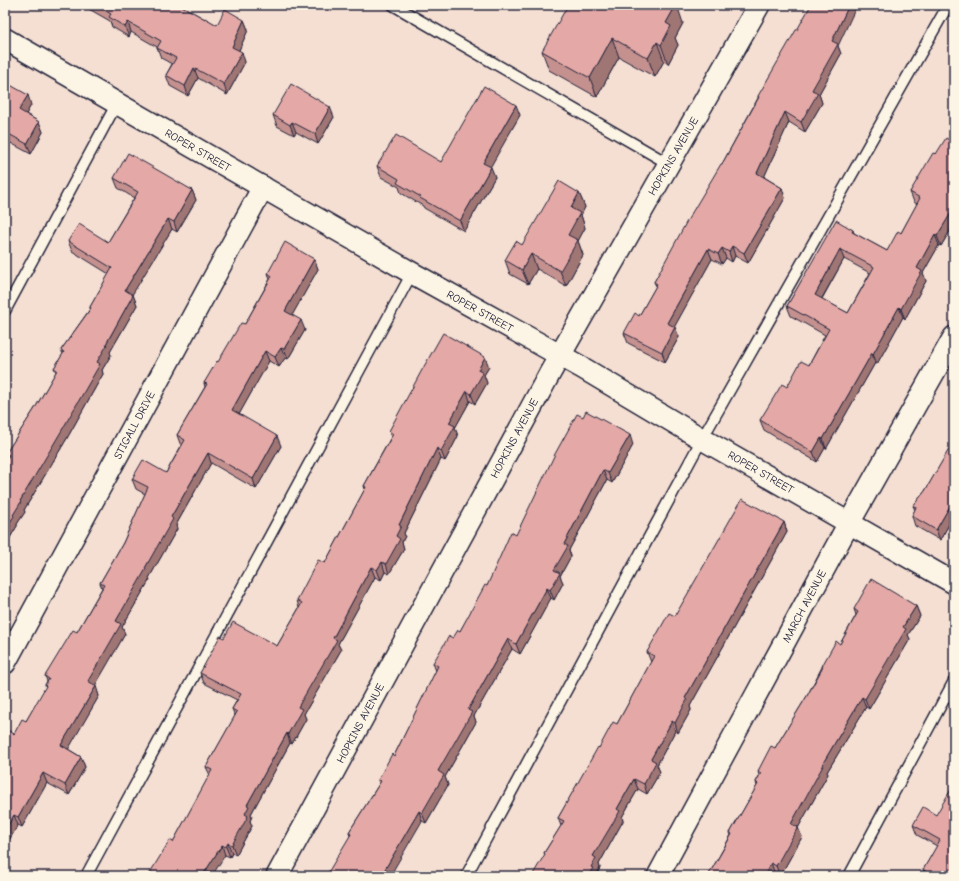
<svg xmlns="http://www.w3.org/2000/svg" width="959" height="881" font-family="'Comic Neue',sans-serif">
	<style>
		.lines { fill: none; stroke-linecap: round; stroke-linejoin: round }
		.lane-casing { stroke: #22223b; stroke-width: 13 }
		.street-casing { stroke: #22223b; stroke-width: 24 }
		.lane { stroke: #fcf5e5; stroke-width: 10 }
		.street { stroke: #fcf5e5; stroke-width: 21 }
		.wall { fill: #c4918f; stroke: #22223b; fill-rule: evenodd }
		.shaded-wall { fill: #a07674; stroke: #22223b }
		.building { fill: #e4a9a6; stroke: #22223b; fill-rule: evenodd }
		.labels { text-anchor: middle; stroke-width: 4; stroke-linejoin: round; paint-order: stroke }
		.street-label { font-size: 11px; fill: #22223b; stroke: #fcf5e5 }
	</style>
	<rect width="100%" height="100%" fill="#f5ded2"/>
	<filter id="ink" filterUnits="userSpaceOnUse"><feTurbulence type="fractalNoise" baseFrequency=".025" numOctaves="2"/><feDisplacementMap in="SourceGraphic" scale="8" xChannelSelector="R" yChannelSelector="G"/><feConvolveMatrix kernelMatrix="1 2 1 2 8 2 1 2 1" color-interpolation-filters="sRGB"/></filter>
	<g filter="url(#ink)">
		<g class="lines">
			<defs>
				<g id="lane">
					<path d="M393 5 669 164"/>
					<path d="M5 311 117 103"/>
					<path d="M86 876 412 273"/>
					<path d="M466 876 702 439 948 5"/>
					<path d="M849 876 954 681"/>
				</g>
				<g id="street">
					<path d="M5 39 412 273 581 367 702 439 954 583"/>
					<path d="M5 663 263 187"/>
					<path d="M277 876 550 373 759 5"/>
					<path d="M658 876 849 523 954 337"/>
				</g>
			</defs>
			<!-- lane casing -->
			<use href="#lane" class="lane-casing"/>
			<!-- street casing -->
			<use href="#street" class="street-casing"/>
			<!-- lane -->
			<use href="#lane" class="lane"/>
			<!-- street -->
			<use href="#street" class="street"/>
		</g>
		<!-- wall -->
		<g class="wall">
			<path d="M72 5H180L205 19 217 25 244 20 248 30 239 50 245 62 227 95 198 78 188 96 170 86 166 75 172 64 161 58 157 47 131 32 129 37 112 27 110 21 82 5 80 9Z"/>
			<path d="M683 23 675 38 678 45 668 64 664 61 655 77 619 57 597 97 549 70 542 51Z"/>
			<path d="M838 46 841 54 819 94 822 103 805 132 789 122 764 177 782 188 785 198 748 263 735 256 732 262 726 258 722 264 712 259 674 327 679 337 665 362 628 343 624 333 639 316 656 286 654 282 722 164 758 98V96Z"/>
			<path d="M5 82 31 105 26 114 39 122 43 132 31 154 5 140Z"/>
			<path d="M273 115 334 117 318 144 296 132 294 135 277 126Z"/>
			<path d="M520 115 490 166 495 177 464 231 424 208 423 206 401 193 399 187 381 177 377 166 441 162Z"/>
			<path d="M954 136V224L941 246 939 245 923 273 926 281 905 319 903 317 877 364 875 363 826 449 825 448 817 462 764 430 760 420 787 387 809 365 825 335 791 316 787 306 809 268 853 230 854 233 887 251 901 233 917 204 914 202 910 192 936 154 951 141ZM844 259 870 273 848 313 822 299Z"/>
			<path d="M114 178 192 190 196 200 177 232 172 229 132 294 133 295 137 305 110 352 111 355 102 370 103 374 66 440 24 510 25 512 17 524V526L5 546V462L8 457 6 453 34 410 56 372 54 368 63 354 61 350 90 309V307L109 274 72 251 68 241 108 242 134 198 118 188Z"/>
			<path d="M579 193 585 207 581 215 585 228 578 241 583 255 566 286 537 269 528 284 510 274 505 260Z"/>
			<path d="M314 259 318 269 292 315 305 330 288 359 285 358 279 367 269 361 239 414 281 446 256 489 211 463 176 525 177 529 149 578 150 579 122 627 125 634 95 685 99 696 68 749 81 757 85 767 69 795 47 783 22 827 18 825 5 847V731L14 734 26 721 46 688 45 685 47 681 45 676 77 632 102 588 100 583 123 543 145 494 136 489 132 479 166 473 181 446 177 435 205 387 204 383 245 324 270 279 268 273Z"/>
			<path d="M489 367 484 375 487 383 475 404 470 401 455 428 458 436 445 461 441 459 404 533 405 536 402 542 404 549 389 574 385 572 381 580 375 577 338 644 341 650 304 714 306 719 292 744 290 743 251 814 252 816 250 821 252 826 236 855 232 853 230 857 225 855 173 842 210 775 206 767 235 716 232 709 237 700 204 683 200 673 224 638 277 646 299 608 297 600 325 563 365 489 364 486 391 437 389 431Z"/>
			<path d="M954 439V516L940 540 915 526 912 516 915 510 913 506 925 491 952 445 951 444Z"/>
			<path d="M633 445 612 483 607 480 569 550 571 556 560 576 563 583 554 600 551 598 520 654 512 649 474 716 476 722 445 777 448 785 426 823 422 821 350 836 349 832 379 784 378 780 394 756 436 671 433 663 460 631 487 586 516 535Z"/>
			<path d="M784 522 787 532 690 706 691 710 678 733 675 731 657 765 660 772 647 794 638 789 622 817 623 821 599 864 600 868 596 876 545 855 544 853 561 826 558 818 599 748 617 724 651 662 647 652 675 616Z"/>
			<path d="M916 606 920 616 908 635 910 639 869 709 866 707 827 772 828 774 798 828 802 837 780 876 775 874 773 876H708L731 835 730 833 757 786 756 782 759 776 758 771 775 748 807 696 822 667V666L840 644 856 615 854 609Z"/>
			<path d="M936 815 954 876 925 874 923 870 937 846 917 835 913 825Z"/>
		</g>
		<!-- shaded-wall -->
		<g class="shaded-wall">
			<path d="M78 5H82L80 9Z"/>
			<path d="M676 5H677L683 23 675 38 678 45 668 64 661 45 666 23Z"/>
			<path d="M849 5H857L838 46 841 54 819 94 822 103 805 132 801 122 812 90 832 41Z"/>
			<path d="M244 20 248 30 236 57 232 47Z"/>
			<path d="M128 22 131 32 129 37 125 27Z"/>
			<path d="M612 38 619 57 597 97 590 78Z"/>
			<path d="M657 42 664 61 655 77 648 58Z"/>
			<path d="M242 52 245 62 227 95 224 84Z"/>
			<path d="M194 68 198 78 188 96 185 86Z"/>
			<path d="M28 95 31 105 23 120 19 110Z"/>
			<path d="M516 105 520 115 487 173 483 163Z"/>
			<path d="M330 107 334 117 318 144 315 134Z"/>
			<path d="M785 112 789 122 761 184 757 173Z"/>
			<path d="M39 122 43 132 31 154 27 144Z"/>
			<path d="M292 122 296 132 294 135 290 125Z"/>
			<path d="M491 167 495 177 464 231 460 221Z"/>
			<path d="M782 188 785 198 748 263 744 253Z"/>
			<path d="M192 190 196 200 177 232 174 222Z"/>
			<path d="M579 193 585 207 581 215 585 228 578 241 583 255 566 286 560 271 568 235 571 208Z"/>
			<path d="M954 208V224L941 246 937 236Z"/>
			<path d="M168 219 172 229 129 300 125 290Z"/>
			<path d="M935 235 939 245 923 273 926 281 905 319 901 309 917 268Z"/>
			<path d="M732 246 735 256 732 262 729 252Z"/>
			<path d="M722 248 726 258 722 264 718 254Z"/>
			<path d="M708 249 712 259 671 333 667 323Z"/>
			<path d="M840 249 844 259 818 305 815 295Z"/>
			<path d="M531 254 537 269 528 284 522 270Z"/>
			<path d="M314 259 318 269 289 321 285 311Z"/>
			<path d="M133 295 137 305 110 352 111 355 102 370 103 374 66 440 24 510 25 512 17 524V526L5 546V530L20 501 97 362 106 344Z"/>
			<path d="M899 307 903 317 877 364 873 354Z"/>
			<path d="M301 320 305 330 288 359 284 349Z"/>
			<path d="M675 327 679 337 665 362 662 352Z"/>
			<path d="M281 348 285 358 279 367 275 357Z"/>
			<path d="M265 351 269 361 236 420 232 410Z"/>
			<path d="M872 353 875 363 826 449 823 439Z"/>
			<path d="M485 357 489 367 484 375 487 383 475 404 471 394 478 370Z"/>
			<path d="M467 391 470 401 455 428 458 436 445 461 441 451 449 423Z"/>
			<path d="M630 435 633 445 612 483 608 473Z"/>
			<path d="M277 436 281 446 256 489 253 479Z"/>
			<path d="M821 438 825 448 817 462 813 452Z"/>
			<path d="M437 448 441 459 404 533 405 536 402 542 404 549 389 574 386 564 396 536 399 525Z"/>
			<path d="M208 453 211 463 176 525 177 529 149 578 150 579 122 627 125 634 92 691 88 681 116 621 145 568 171 517Z"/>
			<path d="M603 470 607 480 569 550 571 556 560 576 563 583 554 600 550 590 554 570 564 544Z"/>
			<path d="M954 499V516L940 540 936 530Z"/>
			<path d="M784 522 787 532 690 706 691 710 678 733 675 723 685 698Z"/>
			<path d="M382 562 385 572 381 580 377 570Z"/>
			<path d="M371 567 375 577 338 644 341 650 304 714 306 719 292 744 288 734 298 707 333 638Z"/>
			<path d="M547 588 551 598 520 654 516 644Z"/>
			<path d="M916 606 920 616 908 635 910 639 869 709 865 699 903 627Z"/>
			<path d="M508 639 512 649 474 716 476 722 445 777 448 785 426 823 422 813 438 771 468 710Z"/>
			<path d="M96 686 99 696 65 755 61 745Z"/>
			<path d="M862 697 866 707 827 772 828 774 798 828 802 837 780 876 776 866 791 824 823 763Z"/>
			<path d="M672 721 675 731 657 765 660 772 647 794 644 784 651 759Z"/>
			<path d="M287 733 290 743 251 814 252 816 250 821 252 826 236 855 232 845 245 814 247 805Z"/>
			<path d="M81 757 85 767 69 795 65 785Z"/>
			<path d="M43 773 47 783 22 827 18 817Z"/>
			<path d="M634 779 638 789 622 817 623 821 599 864 600 868 596 876H588L591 867 593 856 617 809Z"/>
			<path d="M419 811 422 821 390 876H381Z"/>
			<path d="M14 815 18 825 5 847V830Z"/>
			<path d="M228 843 232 853 230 857 226 847Z"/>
			<path d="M222 845 225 855 212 876H203V875Z"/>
			<path d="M771 863 775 874 773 876H764Z"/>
		</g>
		<!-- building -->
		<g class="building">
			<path d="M96 5H180L205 19V18L217 25 225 9 244 20 232 47 242 52 224 84 194 68 185 86 166 75 176 58 157 48 161 41 128 22 125 27 109 17 111 14Z"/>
			<path d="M568 5H676L666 23 671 26 661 45 657 42 648 58 612 38 590 78 542 51Z"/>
			<path d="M811 5H849L832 41 838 44 812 90 818 93 801 122 785 112 757 173 782 188 744 253 732 246 729 252 722 248 718 254 708 249 667 323 675 327 662 352 624 333 635 313 639 316 657 284 654 282 687 221 721 164H722L759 97 758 96 796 30H797Z"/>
			<path d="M5 82 28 95 19 110 39 122 27 144 5 132Z"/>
			<path d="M291 84 330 107 315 134 292 122 290 125 273 115Z"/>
			<path d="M484 86 516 105 483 163 491 167 460 221 420 198 421 197 397 183 399 179 377 166 396 135 441 162Z"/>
			<path d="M954 136V208L937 236 935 235 917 268 922 271 901 309 899 307 873 354 872 353 823 439 821 438 813 452 760 420 782 384 787 387 801 361 809 365 829 329 787 306 836 220 853 230 852 232 887 251 898 231 901 233 920 198 910 192 933 153 936 154 946 138 951 141ZM840 249 874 267 848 313 815 295Z"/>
			<path d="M128 153 192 190 174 222 168 219 125 290 133 295 106 344 107 345 97 362 100 364 62 430 20 501 21 502 13 515 14 516 5 530V462L9 455 6 453 34 410 57 370 54 368 64 352 61 350 91 308 90 307 112 268 68 241 79 224 108 242 138 192 114 178Z"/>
			<path d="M559 181 579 193 571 208 580 213 568 235 578 240 560 271 531 254 522 270 505 260 516 241 522 245Z"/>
			<path d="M285 242 314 259 285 311 301 320 284 349 281 348 275 357 265 351 232 410 277 436 253 479 208 453 171 517 173 519 145 568 146 569 116 621 121 624 88 681 96 686 61 745 81 757 65 785 43 773 18 817 14 815 5 830V759L9 752 5 750V731L6 729 14 734 22 719 26 721 46 686 45 685 49 679 45 676 73 630 77 632 104 585 100 583 123 543 148 487 132 479 143 460 166 473 185 440 177 435 207 384 204 383 217 361 218 362 241 323 245 324 272 276 268 273Z"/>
			<path d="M443 333 485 357 478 370 483 373 471 394 467 391 449 423 455 426 441 451 437 448 399 525 401 526 396 536 400 539 386 564 382 562 377 570 371 567 333 638 337 640 298 707 302 709 288 734 287 733 247 805 249 806 245 814 248 816 232 845 228 843 226 847 222 845 203 875 205 876H148L170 840 173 842 212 770 206 767 237 712 232 709 241 694 200 673 220 636 224 638 233 622 277 646 302 603 297 600 318 560 325 563 366 487 364 486 393 434 389 431 422 370Z"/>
			<path d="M586 411 630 435 608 473 603 470 564 544 568 546 554 570 560 573 550 590 547 588 516 644 508 639 468 710 472 712 438 771 444 775 422 813 419 811 381 876H326L351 834 349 832 381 781 378 780 392 754 394 756 438 666 433 663 449 636 453 638 458 630 460 631 485 585 487 586 511 532 516 535 555 454 577 414 583 417Z"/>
			<path d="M954 439V499L936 530 912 516 916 507 913 506 925 491 952 444H951Z"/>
			<path d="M742 499 784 522 685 698 687 700 675 723 672 721 651 759 656 762 644 784 634 779 617 809 620 811 593 856 596 858 591 867 593 868 588 876H532L545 854 544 853 564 821 558 818 598 747 599 748 613 722 617 724 654 656 647 652 669 613 675 616Z"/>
			<path d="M871 579 916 606 903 627 906 629 865 699 862 697 823 763 824 764 791 824 798 827 776 866 771 863 764 876H708L732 834 730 833 758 784 756 782 761 773 758 771 771 746 775 748 807 696 823 667 822 666 836 641 840 644 858 612 854 609Z"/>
			<path d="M953 786 954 787V876H923L926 871 923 870 940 840 913 825 923 807 936 815Z"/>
		</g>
	</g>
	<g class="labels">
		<!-- street labels -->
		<g class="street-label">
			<text transform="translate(198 150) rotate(30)" y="4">ROPER STREET</text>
			<text transform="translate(673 156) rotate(-60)" y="4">HOPKINS AVENUE</text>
			<text transform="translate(480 311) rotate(29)" y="4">ROPER STREET</text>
			<text transform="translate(134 425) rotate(-62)" y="4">STIGALL DRIVE</text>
			<text transform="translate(514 438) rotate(-62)" y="4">HOPKINS AVENUE</text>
			<text transform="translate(761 472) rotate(30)" y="4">ROPER STREET</text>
			<text transform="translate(804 606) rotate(-62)" y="4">MARCH AVENUE</text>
			<text transform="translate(360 723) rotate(-62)" y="4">HOPKINS AVENUE</text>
		</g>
	</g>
	<!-- margin -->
	<rect width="959" height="881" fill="none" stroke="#fcf5e5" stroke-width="20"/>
	<rect x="10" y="10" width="939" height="861" fill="none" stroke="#22223b" stroke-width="1.5" filter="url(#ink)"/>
</svg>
